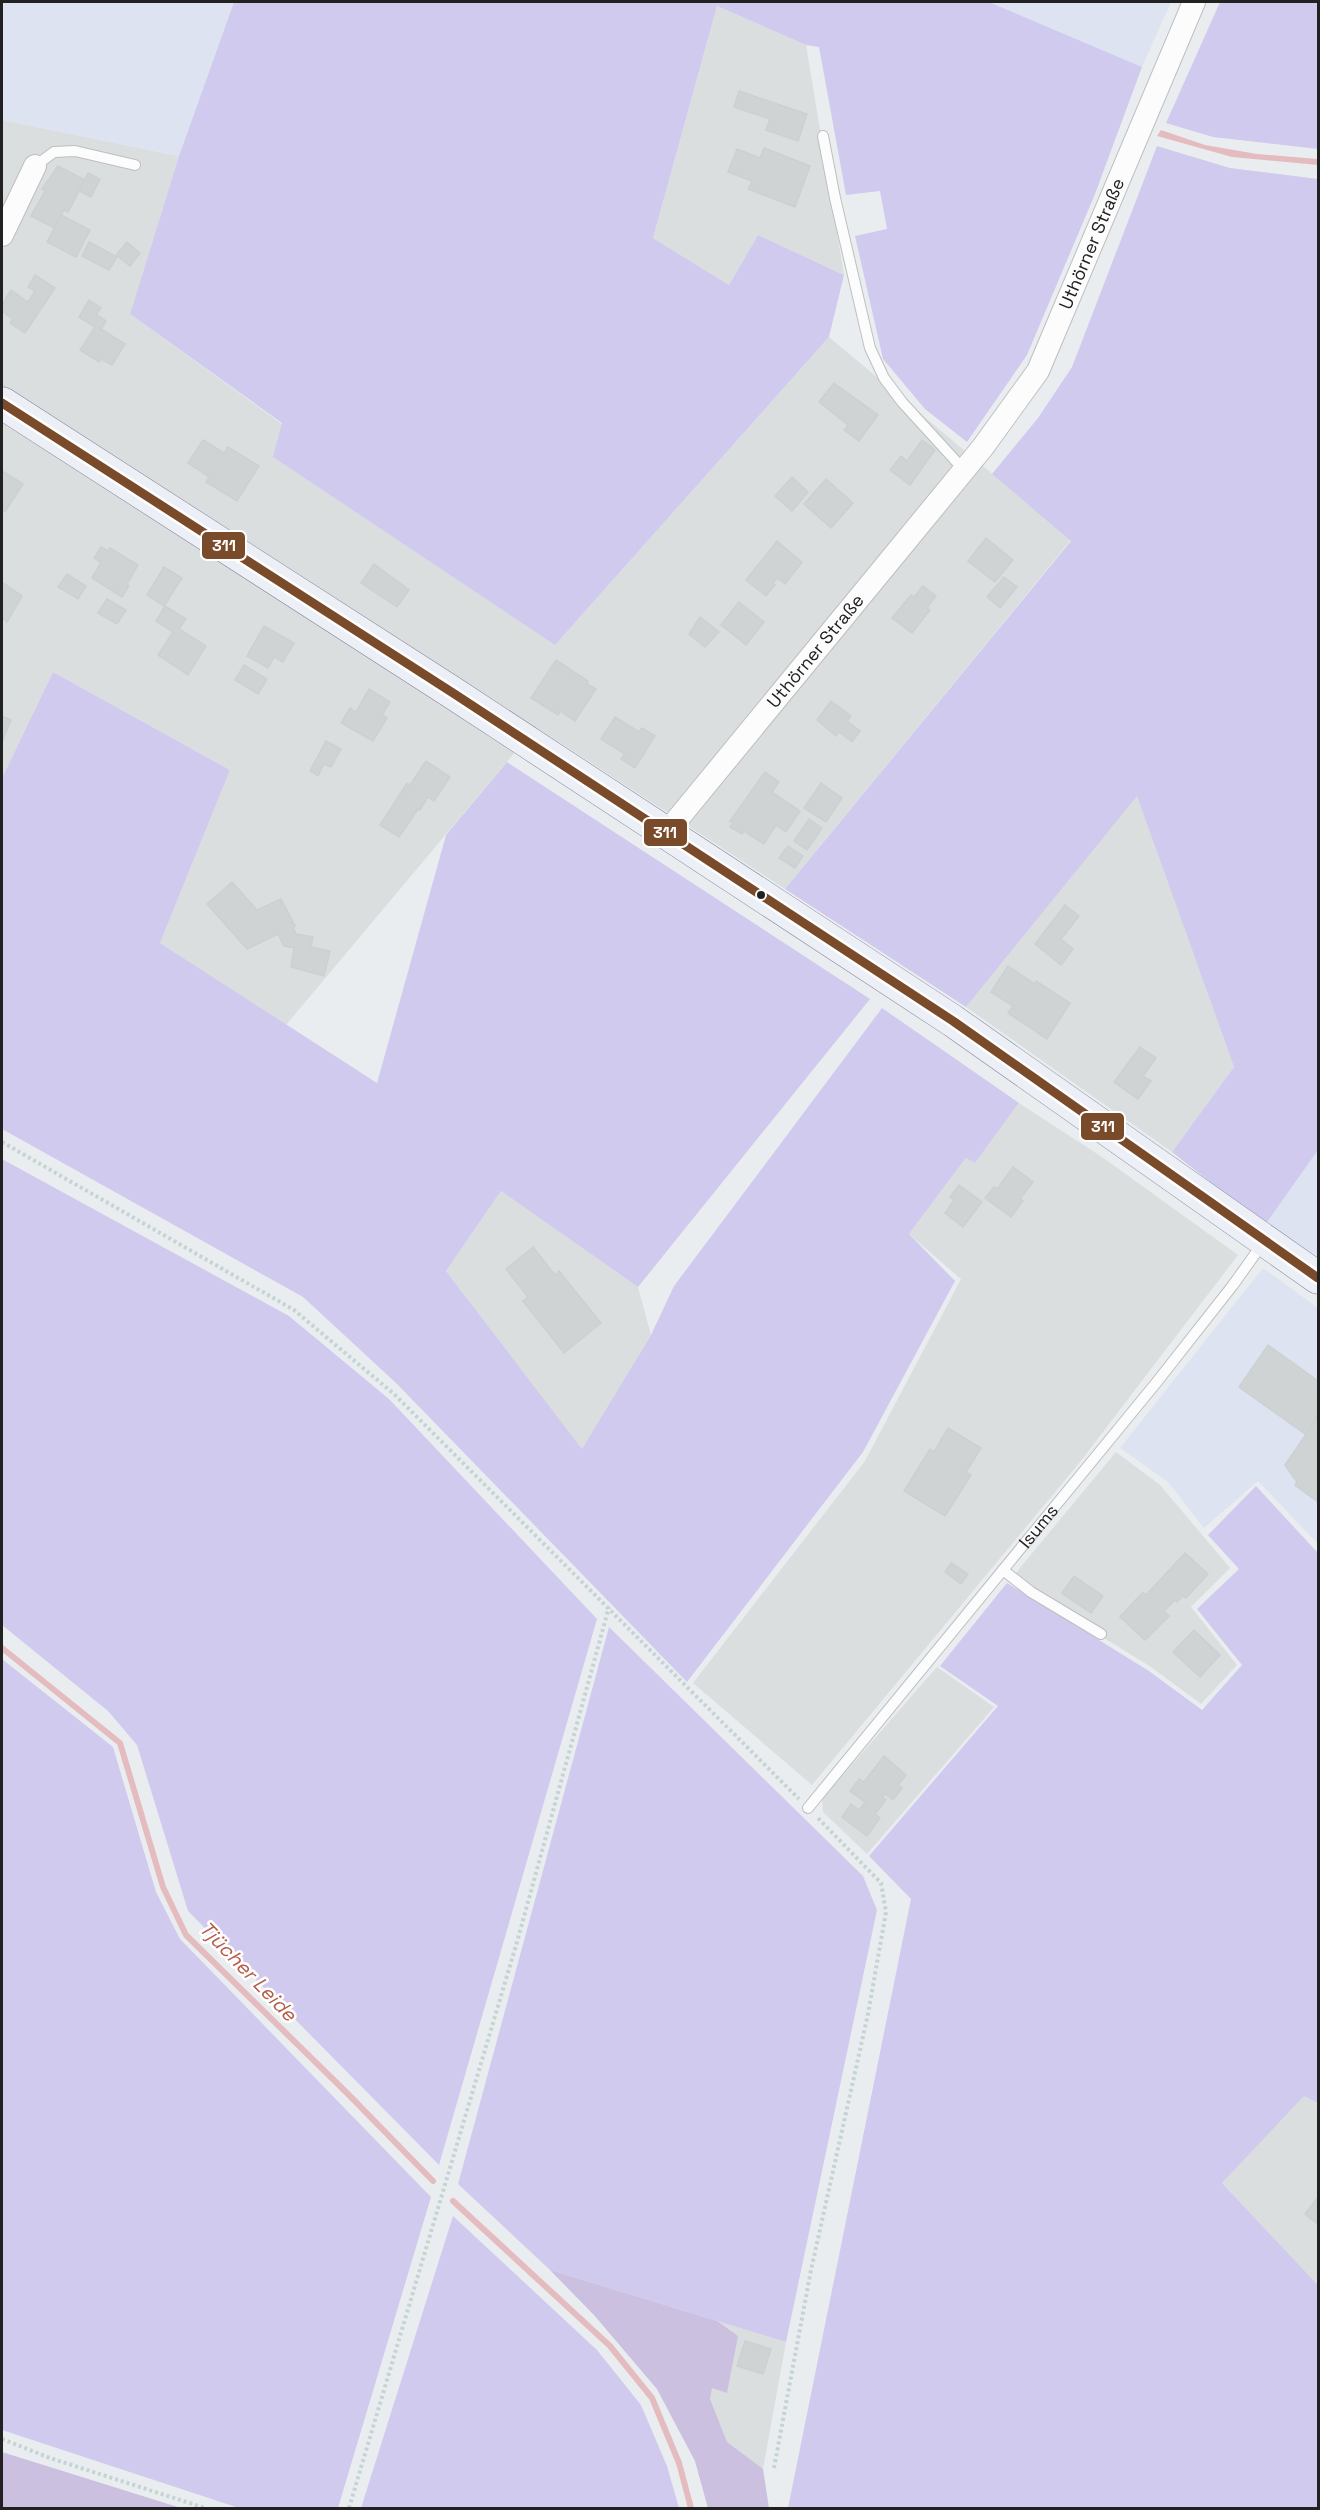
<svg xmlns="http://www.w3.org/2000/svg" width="1320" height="2510" font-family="'Space Grotesk',sans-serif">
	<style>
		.residential { fill: #dbdedf }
		.farmland { fill: #dde3f1 }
		.grass { fill: #d0caee }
		.forest { fill: #cbc0e0 }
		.water { fill: #e4bcc0 }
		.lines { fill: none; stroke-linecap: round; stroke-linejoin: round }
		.stream { stroke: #e4bcc0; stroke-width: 6 }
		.building { fill: #cfd3d4; stroke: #cbd1d3; stroke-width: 1.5 }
		.service-casing { stroke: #bdbec0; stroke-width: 12 }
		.minor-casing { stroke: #bdbec0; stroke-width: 24 }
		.secondary-casing { stroke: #80879c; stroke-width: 33 }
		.path { stroke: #c5d4d2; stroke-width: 4; stroke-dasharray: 3 3; stroke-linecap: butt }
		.service { stroke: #fcfcfd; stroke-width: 10 }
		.minor { stroke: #fcfcfd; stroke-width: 22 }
		.secondary { stroke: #eceff5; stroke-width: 32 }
		.bus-1-casing { stroke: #fff; stroke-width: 14 }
		.bus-1 { stroke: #7a4b2a; stroke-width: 9 }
		.bus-dot { fill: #212121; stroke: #fff; stroke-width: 2 }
		.labels { text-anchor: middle; stroke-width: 5; stroke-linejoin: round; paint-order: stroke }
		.street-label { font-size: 18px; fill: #212121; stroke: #fff }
		.water-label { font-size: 20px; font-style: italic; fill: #b65d49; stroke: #fff }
		.line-badge { stroke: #fff; stroke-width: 2 }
		.badge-label { font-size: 16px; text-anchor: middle; font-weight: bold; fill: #fff }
	</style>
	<rect width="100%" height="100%" fill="#eaedf0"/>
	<!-- residential -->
	<g class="residential">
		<path d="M717 6 806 45 844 275 758 235 729 285 653 238Z"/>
		<path d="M2 120 179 156 130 314 282 424 555 645 829 337 1071 540 785 889 536 727 286 1025 160 943 230 770 53 672 2 778Z"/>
		<path d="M1137 795 1234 1067 1172 1152 966 1007Z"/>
		<path d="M1019 1103 1102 1157 1238 1255 1080 1462 812 1785 693 1683 865 1461 961 1279 909 1234 967 1157 975 1163Z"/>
		<path d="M501 1191 638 1287 651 1335 582 1450 446 1271Z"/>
		<path d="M1116 1452 1160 1485 1230 1568 1191 1607 1237 1665 1201 1704 1151 1667 1010 1580Z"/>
		<path d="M937 1667 994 1707 867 1854 823 1812 822 1799Z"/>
		<path d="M1304 2095 1318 2103V2285L1222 2183Z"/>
		<path d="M550 2270 786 2342 763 2469 754 2508H708L695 2461 657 2389 594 2315Z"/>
	</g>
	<!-- farmland -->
	<g class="farmland">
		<path d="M2 2H234L179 156 2 120Z"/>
		<path d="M989 2H1171L1142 67Z"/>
		<path d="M1318 1150V1260L1265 1225Z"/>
		<path d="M1263 1268 1318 1308V1544L1258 1481 1204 1528 1168 1482 1120 1448Z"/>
	</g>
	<!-- grass -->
	<g class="grass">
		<path d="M234 2H989L1142 67 1095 194 1027 355 967 442 925 409 883 359 855 236 887 229 880 191 846 195 819 47 806 45 717 6 653 238 729 285 758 235 844 275 829 337 555 645 273 457 282 423 130 314 179 156Z"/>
		<path d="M1220 2H1318V149L1213 137 1166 123Z"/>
		<path d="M1157 146 1230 168 1318 179V1150L1265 1225 1172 1152 1234 1067 1137 796 966 1007 785 889 1071 541 992 474 1038 418 1072 367Z"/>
		<path d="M53 672 230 770 160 943 377 1083 446 835 507 762 870 999 638 1287 501 1191 446 1271 582 1449 651 1335 674 1286 882 1008 1019 1103 975 1163 966 1158 909 1234 955 1281 863 1452 687 1682 396 1383 303 1297 2 1129V778Z"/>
		<path d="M2 1159 289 1316 389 1399 597 1619 439 2165 188 1911 137 1745 108 1711 2 1625Z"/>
		<path d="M1256 1486 1318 1553V2103L1304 2096 1222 2183 1318 2285V2508H788L911 1899 869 1856 998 1706 940 1666 1007 1583 1149 1671 1202 1710 1242 1665 1197 1609 1239 1569 1208 1535Z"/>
		<path d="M609 1627 863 1876 877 1910 786 2342 550 2270 458 2184Z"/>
		<path d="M2 1659 113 1747 156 1892 180 1939 431 2197 338 2508H239L2 2430Z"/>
		<path d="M453 2216 597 2350 641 2405 667 2466 679 2508H361Z"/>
	</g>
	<!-- forest -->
	<g class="forest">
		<path d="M550 2270 717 2321 738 2336 727 2393 712 2388 710 2399 727 2442 763 2469 769 2508H708L695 2461 657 2389 594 2315Z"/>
		<path d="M2 2452 181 2508H2Z"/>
	</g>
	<!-- water -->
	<path class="water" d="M1161 130 1205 145 1257 154 1318 159V165L1232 157 1157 136Z"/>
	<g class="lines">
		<!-- stream -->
		<g class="stream">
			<path d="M2 1648 120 1743 163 1887 186 1935 347 2093 433 2181"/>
			<path d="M453 2201 610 2346 652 2398 679 2463 691 2508"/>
		</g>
	</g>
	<!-- building -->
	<g class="building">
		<path d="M739 91 807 114 798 141 766 130 770 119 734 107Z"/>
		<path d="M764 148 810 166 795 207 748 189 752 181 728 172 737 149 760 158Z"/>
		<path d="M58 166 85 180 68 212 64 210 54 228 31 216 45 191 42 189Z"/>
		<path d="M88 173 100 179 91 197 79 191Z"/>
		<path d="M61 215 90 230 76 257 47 242Z"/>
		<path d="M89 242 117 257 109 270 82 256Z"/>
		<path d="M127 242 140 253 130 266 116 255Z"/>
		<path d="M35 275 55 288 25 333 10 323 13 319 2 311V305L11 290 28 302 35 291 28 287Z"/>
		<path d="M89 300 101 308 96 314 106 321 101 329 125 344 112 365 101 359 99 362 80 350 95 327 79 317Z"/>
		<path d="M834 383 878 415 859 441 844 430 848 425 819 402Z"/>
		<path d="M203 440 224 453 228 447 259 466 237 501 206 482 209 477 188 463Z"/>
		<path d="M922 440 935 450 910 485 890 470 901 456 907 461Z"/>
		<path d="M4 472 23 484 5 512 2 510V475Z"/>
		<path d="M792 477 808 492 792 511 775 496Z"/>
		<path d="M826 479 853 503 831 528 804 504Z"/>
		<path d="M986 538 1013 560 995 582 968 561Z"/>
		<path d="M777 541 802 562 785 584 777 578 773 583 775 585 766 596 746 580Z"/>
		<path d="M101 547 108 551 110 548 138 565 127 584 129 586 122 597 92 578 101 562 94 558Z"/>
		<path d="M374 564 409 590 397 607 361 583Z"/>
		<path d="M164 567 182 578 164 606 147 595Z"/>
		<path d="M67 574 86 586 78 599 58 587Z"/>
		<path d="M1004 577 1017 587 1000 608 987 597Z"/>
		<path d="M2 582 22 596 7 622 2 618Z"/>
		<path d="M923 586 936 596 927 608 930 610 912 633 892 618 911 595 914 597Z"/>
		<path d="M107 599 126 610 117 624 98 613Z"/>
		<path d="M739 602 764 622 746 645 721 625Z"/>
		<path d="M165 606 186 619 179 629 206 646 188 675 158 655 173 632 156 621Z"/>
		<path d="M700 617 719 632 705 647 689 634Z"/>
		<path d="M264 626 294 643 283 662 274 657 268 668 247 656Z"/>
		<path d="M556 660 588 681 587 684 596 689 575 721 560 711 558 715 531 698Z"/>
		<path d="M244 665 267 679 258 694 235 680Z"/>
		<path d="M369 689 390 702 382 715 387 718 373 741 341 723 350 708 356 712Z"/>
		<path d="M831 701 851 716 847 721 860 731 852 742 839 732 836 736 817 720Z"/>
		<path d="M2 716 11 720 2 742Z"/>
		<path d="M615 717 639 732 642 728 655 736 635 768 621 759 625 754 601 739Z"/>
		<path d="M326 741 341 749 331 767 324 764 318 776 310 771Z"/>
		<path d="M426 761 450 777 434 801 428 797 420 810 418 809 399 837 380 825 407 783 410 785Z"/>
		<path d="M765 772 779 782 772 792 800 811 786 832 776 825 764 844 744 831 742 834 730 827 733 823 730 821Z"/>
		<path d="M821 783 842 798 826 822 804 808Z"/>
		<path d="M809 819 822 828 807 850 794 841Z"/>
		<path d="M788 846 803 856 795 868 779 858Z"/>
		<path d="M232 882 257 910 281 899 295 926 293 927 297 936 298 934 313 937 311 947 330 951 324 976 291 967 294 948 284 946 278 934 247 949 207 904Z"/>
		<path d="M1065 905 1079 916 1061 939 1073 949 1061 965 1035 944Z"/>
		<path d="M1008 966 1035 984 1036 981 1070 1003 1047 1039 1008 1013 1013 1006 991 992Z"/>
		<path d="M1140 1047 1156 1058 1143 1076 1151 1081 1138 1099 1114 1082Z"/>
		<path d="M1013 1167 1033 1182 1020 1199 1023 1201 1011 1217 985 1198 994 1187 997 1189Z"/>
		<path d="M959 1185 982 1202 963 1227 945 1213 954 1200 950 1197Z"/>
		<path d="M533 1247 555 1275 559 1271 601 1323 564 1353 523 1301 528 1297 506 1269Z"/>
		<path d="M1268 1345 1318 1381V1415L1305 1434 1239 1387Z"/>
		<path d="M1318 1417V1502L1295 1485 1297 1482 1285 1465Z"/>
		<path d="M948 1428 981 1448 966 1472 971 1475 945 1516 904 1491 930 1449 934 1452Z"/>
		<path d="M1185 1553 1208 1574 1186 1598 1183 1596 1177 1602 1175 1600 1164 1611 1169 1616 1145 1640 1120 1617 1143 1592 1146 1595Z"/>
		<path d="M951 1563 968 1574 961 1584 945 1572Z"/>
		<path d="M1074 1576 1103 1596 1091 1613 1062 1593Z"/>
		<path d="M1194 1630 1220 1655 1200 1677 1173 1652Z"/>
		<path d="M884 1756 906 1775 898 1785 902 1788 893 1800 885 1794 882 1797 886 1800 875 1814 880 1818 867 1836 842 1817 851 1804 859 1810 865 1802 850 1791 859 1779 864 1782Z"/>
		<path d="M1318 2197V2224L1305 2214Z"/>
		<path d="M745 2341 771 2349 763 2374 737 2366Z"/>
	</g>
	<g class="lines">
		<defs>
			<g id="service">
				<path d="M823 136 835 198 870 348 884 378 902 402 964 470"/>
				<path d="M35 166 54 152 75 151 135 165"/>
				<path d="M1003 1570 1031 1592 1101 1634"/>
				<path id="s1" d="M808 1808 1156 1383 1233 1285 1263 1243"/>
			</g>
			<g id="minor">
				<path d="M2 235 35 166"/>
				<path id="s2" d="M667 832 983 447 1038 371 1194 2"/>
			</g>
			<path id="secondary" d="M2 403 453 693 953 1021 1318 1278"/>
		</defs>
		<!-- service casing -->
		<use href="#service" class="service-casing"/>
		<!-- minor casing -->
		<use href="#minor" class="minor-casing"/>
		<!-- secondary casing -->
		<use href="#secondary" class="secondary-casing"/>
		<!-- path -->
		<g class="path">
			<path d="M2 1142 294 1310 394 1394 799 1799"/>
			<path d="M2 2439 50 2458 205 2508"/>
			<path d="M774 2468 811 2270 868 2014 886 1912 881 1883 817 1817"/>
			<path d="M349 2508 517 1942 609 1607"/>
		</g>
		<!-- service -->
		<use href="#service" class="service"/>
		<!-- minor -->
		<use href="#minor" class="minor"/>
		<!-- secondary -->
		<use href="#secondary" class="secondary"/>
		<defs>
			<path id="bus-1" d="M2 403 453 693 953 1021 1318 1278"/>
		</defs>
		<!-- bus-1 casing -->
		<use href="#bus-1" class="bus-1-casing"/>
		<!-- bus-1 -->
		<use href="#bus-1" class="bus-1"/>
	</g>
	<!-- markers -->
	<circle class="bus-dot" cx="761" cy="895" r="5"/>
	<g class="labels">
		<!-- street labels -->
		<g class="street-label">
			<text dy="6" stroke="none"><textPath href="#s2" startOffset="730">Uthörner Straße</textPath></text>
			<text dy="6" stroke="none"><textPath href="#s2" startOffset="234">Uthörner Straße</textPath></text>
			<text dy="6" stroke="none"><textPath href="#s1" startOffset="364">Isums</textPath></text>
		</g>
		<!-- water labels -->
		<g class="water-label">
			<text transform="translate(248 1971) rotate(46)" y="7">Tjücher Leide</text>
		</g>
	</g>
	<g class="line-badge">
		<rect x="201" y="531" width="45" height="29" rx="6" fill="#7a4b2a"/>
		<rect x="643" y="818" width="45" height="29" rx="6" fill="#7a4b2a"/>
		<rect x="1080" y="1112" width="45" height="29" rx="6" fill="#7a4b2a"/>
	</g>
	<g class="badge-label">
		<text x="224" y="551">311</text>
		<text x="665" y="838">311</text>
		<text x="1103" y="1132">311</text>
	</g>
	<!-- border -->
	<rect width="1320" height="2510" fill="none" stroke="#212121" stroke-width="6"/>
</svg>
